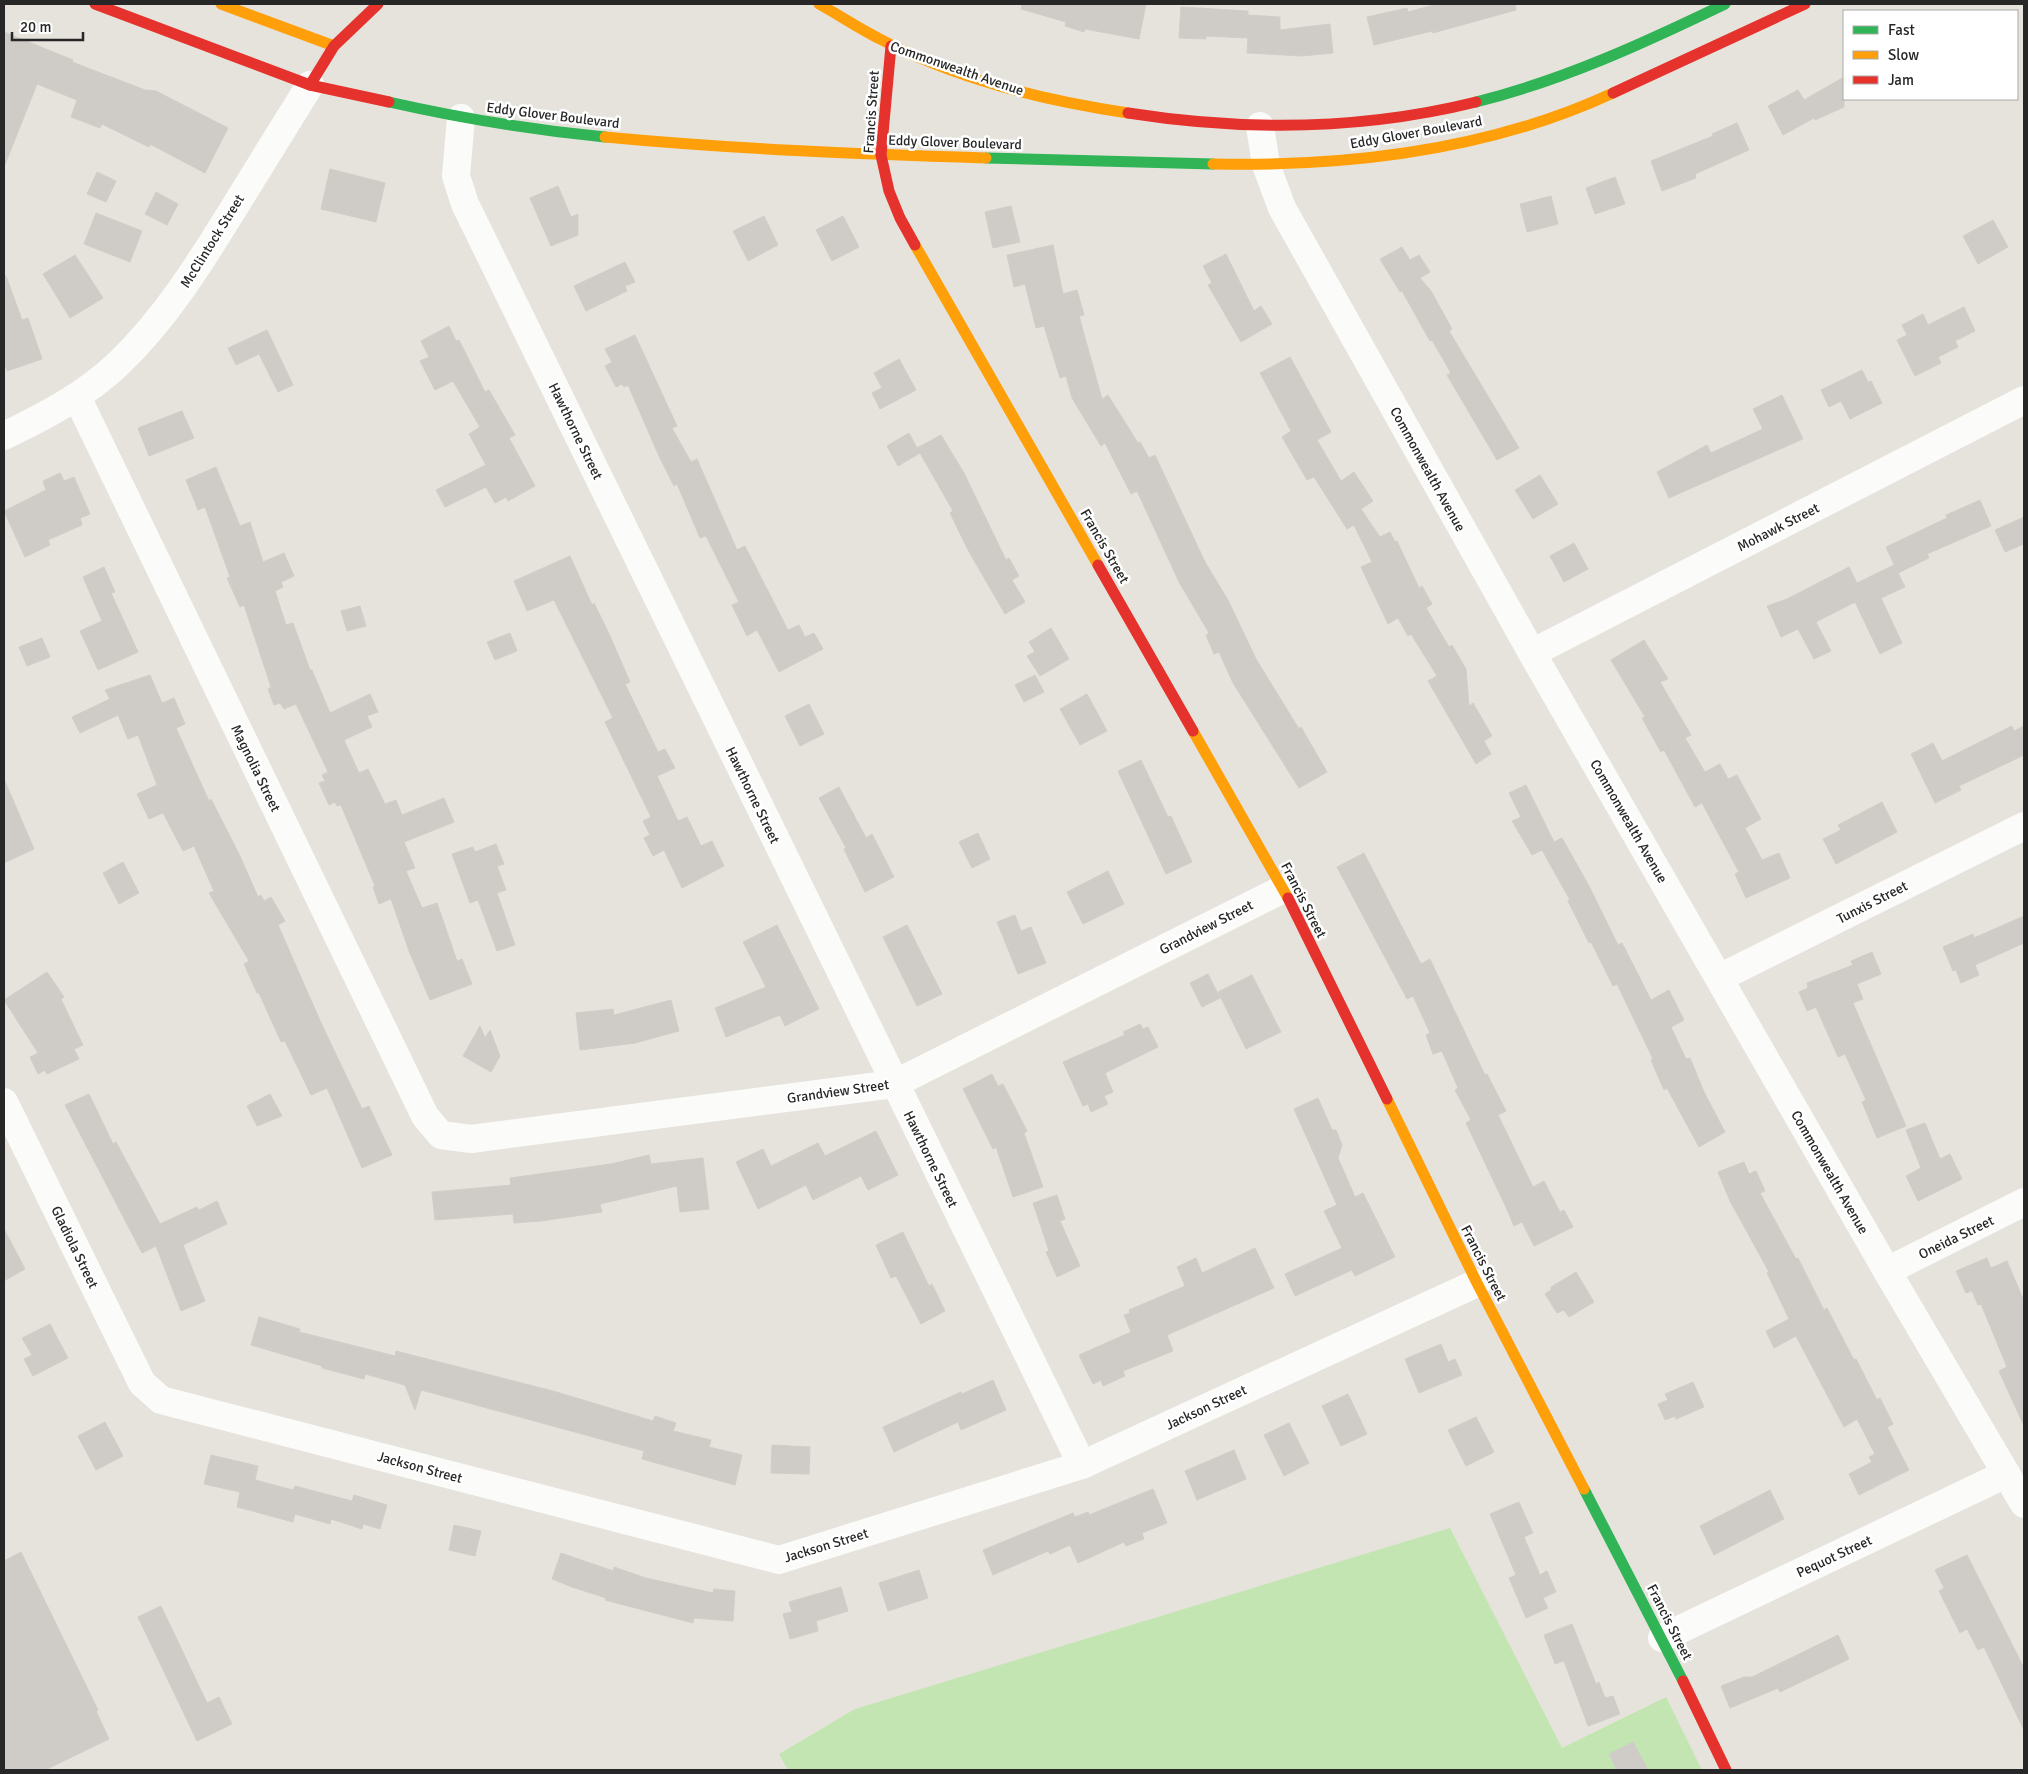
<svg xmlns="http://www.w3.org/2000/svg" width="2028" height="1774" font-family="Signika,sans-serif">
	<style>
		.green { fill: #c3e5b2 }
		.building { fill: #cfccc7; stroke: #d1cec8 }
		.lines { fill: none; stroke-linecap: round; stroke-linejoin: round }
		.street { stroke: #fbfbfa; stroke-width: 28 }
		.fast { stroke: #30b455; stroke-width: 11 }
		.slow { stroke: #ff9f0a; stroke-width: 11 }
		.jam { stroke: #e5322d; stroke-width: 11 }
		.labels { text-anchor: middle; stroke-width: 5; stroke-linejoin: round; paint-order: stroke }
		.street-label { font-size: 14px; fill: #272727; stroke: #fff }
	</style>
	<rect width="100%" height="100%" fill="#e6e3dc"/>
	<!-- green -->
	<path class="green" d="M1450 1528 1562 1748 1666 1697 1702 1770H788L779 1754 855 1709Z"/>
	<!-- building -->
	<g class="building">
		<path d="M1022 4H1146L1139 39 1085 29 1084 32 1065 26 1066 22 1021 9Z"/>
		<path d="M1437 4H1515L1516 10 1433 33 1432 31 1374 45 1367 17 1407 8 1408 12Z"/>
		<path d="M1181 7 1248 11V15L1280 17V30L1330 24 1333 53 1302 56 1247 53 1248 38 1206 36V39L1179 38Z"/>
		<path d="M4 32 73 60 72 62 145 90 156 91 228 128 205 173 150 144 149 147 102 124 100 128 71 117 77 100 37 84 4 167Z"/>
		<path d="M1844 77V107L1815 120 1814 118 1783 135 1768 106 1798 90 1804 100Z"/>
		<path d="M1737 123 1749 150 1695 174 1696 178 1662 191 1651 161 1713 136 1712 134Z"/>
		<path d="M330 169 385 183 376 222 321 209Z"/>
		<path d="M97 172 116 181 106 202 87 194Z"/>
		<path d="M1615 177 1625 204 1595 214 1586 188Z"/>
		<path d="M558 186 571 217 578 214V235L551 246 530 198Z"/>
		<path d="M156 192 178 204 167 225 145 214Z"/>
		<path d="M1551 196 1558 224 1527 232 1520 204Z"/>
		<path d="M1011 206 1020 242 993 248 985 212Z"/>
		<path d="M96 213 142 231 130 262 84 244Z"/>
		<path d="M764 216 778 245 748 261 733 231Z"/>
		<path d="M843 216 859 247 832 261 816 230Z"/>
		<path d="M1993 220 2008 247 1978 264 1963 236Z"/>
		<path d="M1053 245 1063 294 1077 290 1084 315 1079 316 1102 399 1108 395 1138 443 1140 442 1149 458 1155 455 1205 562 1228 600 1256 659 1299 729 1301 727 1327 772 1299 788 1233 683 1219 652 1214 654 1206 635 1209 633 1179 582 1137 491 1131 494 1105 443 1101 446 1072 398 1066 376 1060 378 1044 326 1036 328 1025 284 1014 287 1007 255Z"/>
		<path d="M1402 247 1410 260 1419 255 1430 272 1420 278 1431 291 1452 329 1449 331 1519 448 1497 460 1447 375 1451 373 1432 340 1430 341 1402 291 1400 292 1380 259Z"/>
		<path d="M1226 254 1254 311 1261 306 1272 324 1241 342 1208 285 1212 283 1203 266Z"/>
		<path d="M75 255 103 298 70 318 43 274Z"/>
		<path d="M625 262 635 282 625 286 627 291 586 311 574 286Z"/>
		<path d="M4 276H6L22 320 28 318 42 359 7 371 4 361Z"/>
		<path d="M1964 307 1975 331 1955 341 1958 347 1938 357 1941 363 1915 376 1897 340 1907 335 1902 325 1923 314 1928 325Z"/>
		<path d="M449 326 456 341 459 340 485 392 489 390 515 435 509 438 535 486 508 501 506 497 495 503 486 487 445 507 436 490 486 465 469 434 480 427 453 381 435 390 420 361 429 357 421 341Z"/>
		<path d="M267 330 293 385 278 392 259 354 236 365 228 348Z"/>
		<path d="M635 335 677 426 672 428 691 462 697 459 737 550 745 546 788 630 799 625 805 637 814 633 823 649 779 672 757 630 747 636 732 605 739 602 706 536 700 538 677 484 674 486 659 456 628 385 624 387 622 384 616 387 605 366 612 362 605 349Z"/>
		<path d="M1290 357 1331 432 1317 440 1341 481 1354 472 1373 501 1361 509 1380 537 1390 532 1395 542 1397 541 1419 588 1422 586 1432 604 1426 608 1449 647 1452 645 1466 669 1469 706 1473 703 1492 736 1484 741 1491 754 1476 764 1428 681 1437 676 1411 634 1408 636 1398 618 1388 624 1361 567 1372 562 1354 525 1347 529 1314 477 1307 480 1282 437 1291 431 1260 373Z"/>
		<path d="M899 359 916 390 880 409 872 393 882 388 874 373Z"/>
		<path d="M1862 370 1868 382 1871 381 1882 403 1850 419 1841 401 1829 407 1821 390Z"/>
		<path d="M1782 395 1803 439 1669 498 1657 472 1707 445 1711 453 1763 429 1753 409Z"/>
		<path d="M182 411 194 438 149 456 138 428Z"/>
		<path d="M909 433 917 448 941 435 964 473 1006 560 1009 558 1019 576 1012 580 1025 602 1005 614 968 550 950 513 953 511 920 453 898 466 887 446Z"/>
		<path d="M216 467 240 526 250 522 263 562 284 553 294 576 281 582 283 587 275 591 286 625 293 623 310 670H312L330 713 370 694 378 712 367 716 372 727 344 740 359 773 368 769 385 804 396 800 402 815 444 798 454 822 404 842 415 868 406 871 422 908 437 903 457 961 462 959 472 984 430 1000 409 951 391 899 379 904 373 887 375 886 341 805 337 806 335 802 329 805 319 783 325 781 322 775 328 772 296 704 284 709 280 703 274 705 268 689 271 687 244 605 240 607 227 578 230 577 205 507 198 510 186 480Z"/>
		<path d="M60 473 64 481 74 477 90 514 80 518 82 525 48 540 50 545 25 557 4 511 46 490 43 481Z"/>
		<path d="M1540 475 1558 504 1533 519 1515 490Z"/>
		<path d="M1980 500 1991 526 1927 554 1929 558 1898 573 1886 547 1947 518 1946 515Z"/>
		<path d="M2024 517V544L2005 552 1995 530Z"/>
		<path d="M1574 543 1588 569 1564 582 1550 556Z"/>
		<path d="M570 556 592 605 594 603 610 636 630 682 625 684 658 752 665 749 675 768 657 776 678 821 687 817 701 846 712 841 724 866 682 888 664 850 653 856 644 838 650 835 643 821 651 817 605 722 613 718 554 600 527 611 514 581Z"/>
		<path d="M1894 565 1905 587 1881 598 1902 643 1880 654 1855 602 1816 622 1831 651 1814 659 1798 629 1781 637 1767 606 1787 599 1849 567 1857 583Z"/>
		<path d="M104 567 115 592 111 593 138 652 98 670 80 631 102 621 83 577Z"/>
		<path d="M360 606 366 626 347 631 341 611Z"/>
		<path d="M1051 628 1069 659 1040 676 1027 656 1035 652 1029 642Z"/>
		<path d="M510 633 517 651 495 660 487 642Z"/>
		<path d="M42 638 50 657 27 666 19 647Z"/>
		<path d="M1644 640 1668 679 1660 682 1691 735 1685 738 1705 772 1720 764 1728 779 1737 775 1761 819 1745 828 1762 860 1779 853 1790 878 1746 898 1735 874 1739 872 1702 803 1695 807 1664 750 1661 752 1642 718 1645 717 1611 660Z"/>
		<path d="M150 675 162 703 174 698 185 724 176 728 209 801 211 799 240 856 258 897 261 895 264 901 271 897 285 921 278 925 322 1025 362 1109 369 1106 392 1155 362 1168 327 1088 311 1095 285 1041 281 1042 259 993H257L244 964 249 961 209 893 214 891 194 846 183 851 163 813 149 819 137 794 157 785 138 735 128 739 118 715 80 733 72 717 110 699 105 690Z"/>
		<path d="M1035 675 1044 692 1024 702 1015 685Z"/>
		<path d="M1087 694 1107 731 1080 745 1060 709Z"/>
		<path d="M809 704 824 734 800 746 785 716Z"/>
		<path d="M2012 726 2014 731 2024 726V755L1959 786 1961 790 1935 803 1911 754 1933 743 1942 761Z"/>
		<path d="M1141 760 1168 817 1171 816 1192 862 1166 874 1118 771Z"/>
		<path d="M4 779 34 849 4 863Z"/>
		<path d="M1526 785 1554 842 1562 838 1589 886 1618 945 1622 943 1651 1000 1669 990 1684 1020 1671 1027 1686 1059 1690 1058 1704 1092 1725 1132 1699 1147 1667 1088 1664 1090 1651 1060 1653 1059 1617 984 1613 986 1591 942 1589 943 1568 901 1570 900 1542 850 1532 855 1512 821 1521 817 1509 793Z"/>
		<path d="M839 787 866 838 872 834 894 877 865 892 844 849 846 848 819 798Z"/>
		<path d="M1882 802 1897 832 1836 864 1823 839 1841 830 1838 825Z"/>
		<path d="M978 833 990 859 972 868 959 842Z"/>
		<path d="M496 844 504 864 497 866 506 890 497 893 515 945 497 951 478 900 470 903 452 854 473 847 475 852Z"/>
		<path d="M1364 853 1421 964 1430 959 1485 1075 1487 1074 1506 1111 1498 1115 1533 1187 1544 1181 1560 1212 1564 1210 1573 1227 1534 1246 1522 1222 1514 1226 1505 1205 1466 1123 1471 1120 1455 1090 1458 1088 1442 1051 1433 1054 1426 1035 1430 1033 1413 996 1407 999 1337 867Z"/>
		<path d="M123 862 139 893 119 904 103 873Z"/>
		<path d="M1108 871 1124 904 1083 924 1067 892Z"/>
		<path d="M1015 915 1021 931 1031 927 1046 963 1018 974 997 922Z"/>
		<path d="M2024 916V943L1975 965 1979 975 1961 983 1956 970 1953 971 1943 947 1973 934 1974 938Z"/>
		<path d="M777 925 819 1009 785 1026 780 1015 726 1037 715 1008 766 987 743 942Z"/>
		<path d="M907 925 942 994 917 1006 883 937Z"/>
		<path d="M1872 952 1881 974 1857 984 1863 999 1853 1003 1906 1126 1877 1138 1862 1102 1866 1100 1845 1054 1838 1057 1816 1007 1807 1011 1799 992 1808 988 1807 983 1853 965 1851 961Z"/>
		<path d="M47 972 64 997 61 999 83 1045 74 1049 79 1059 47 1074 45 1070 38 1074 30 1057 38 1053 4 1000Z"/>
		<path d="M1208 974 1220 998 1202 1007 1190 983Z"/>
		<path d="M1252 975 1281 1032 1246 1049 1218 992Z"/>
		<path d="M671 1000 679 1031 635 1043 580 1050 576 1013 613 1009 614 1015Z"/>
		<path d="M1140 1024 1143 1029 1148 1027 1158 1047 1105 1073 1113 1092 1104 1096 1108 1104 1091 1112 1088 1104 1083 1106 1063 1062 1125 1035 1123 1032Z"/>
		<path d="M480 1026 485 1038 490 1030 500 1056 491 1072 463 1056Z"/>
		<path d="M992 1074 998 1086 1003 1084 1027 1131 1024 1133 1043 1187 1013 1197 996 1147 993 1149 963 1089Z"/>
		<path d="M89 1094 113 1144 116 1142 160 1224 197 1207 199 1210 217 1201 227 1224 183 1245 205 1301 181 1311 156 1246 142 1253 65 1105Z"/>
		<path d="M270 1094 282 1116 257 1126 247 1106Z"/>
		<path d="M1318 1098 1332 1130H1336L1342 1145 1338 1158 1355 1197 1363 1193 1395 1257 1355 1276 1352 1270 1295 1296 1285 1274 1342 1248 1324 1211 1337 1205 1294 1109Z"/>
		<path d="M1925 1123 1940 1159 1950 1154 1962 1179 1918 1201 1906 1176 1921 1168 1906 1130Z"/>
		<path d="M876 1131 898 1175 868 1190 861 1176 813 1200 806 1185 758 1209 736 1162 763 1149 771 1166 818 1143 825 1156Z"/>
		<path d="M649 1155 651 1164 703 1158 709 1209 680 1212 677 1186 600 1204 602 1212 541 1221 514 1223 513 1214 435 1220 432 1192 511 1185 510 1178 611 1164Z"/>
		<path d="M1744 1162 1749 1174 1756 1171 1765 1191 1760 1193 1796 1259 1798 1258 1824 1310 1827 1308 1854 1360 1856 1359 1877 1400 1880 1398 1893 1424 1887 1427 1909 1470 1859 1495 1849 1474 1872 1462 1869 1457 1875 1454 1857 1419 1844 1427 1796 1336 1774 1348 1766 1331 1789 1319 1767 1273 1769 1272 1730 1201 1718 1172Z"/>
		<path d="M1057 1195 1065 1219 1060 1221 1080 1266 1057 1277 1046 1252 1049 1251 1033 1203Z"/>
		<path d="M4 1229 25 1269 4 1281Z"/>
		<path d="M903 1232 929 1286 932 1284 945 1311 921 1324 896 1276 891 1278 876 1245Z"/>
		<path d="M1255 1248 1274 1288 1167 1335 1173 1351 1123 1371 1125 1376 1103 1386 1101 1380 1093 1384 1079 1355 1131 1332 1124 1315 1130 1313 1129 1310 1185 1286 1177 1267 1196 1258 1202 1273Z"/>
		<path d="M1987 1258 1991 1268 2007 1261 2024 1301V1426L1999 1371 2007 1367 1981 1304 1978 1305 1972 1291 1966 1293 1956 1271Z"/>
		<path d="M1576 1272 1594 1302 1569 1317 1564 1310 1557 1313 1545 1294 1551 1290V1287Z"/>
		<path d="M259 1317 300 1329 299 1332 395 1356 396 1351 553 1391 653 1421 655 1416 676 1423 673 1431 711 1440 709 1447 742 1455 735 1485 642 1459 644 1451 421 1390 415 1410 405 1385 365 1374 364 1379 322 1368V1366L251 1345Z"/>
		<path d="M50 1324 68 1358 33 1376 24 1359 32 1355 22 1338Z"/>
		<path d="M1441 1344 1448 1362 1455 1359 1462 1375 1419 1393 1405 1359Z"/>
		<path d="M993 1380 1006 1410 961 1430 958 1422 894 1452 883 1427 961 1392 962 1394Z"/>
		<path d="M1693 1382 1704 1407 1676 1419 1675 1416 1665 1420 1658 1404 1668 1400 1665 1394Z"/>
		<path d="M1348 1394 1367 1434 1341 1446 1322 1406Z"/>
		<path d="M1476 1417 1494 1452 1466 1466 1448 1430Z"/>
		<path d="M105 1422 123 1456 96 1470 78 1436Z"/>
		<path d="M1289 1423 1309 1463 1284 1476 1264 1435Z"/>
		<path d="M772 1445 810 1447 809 1474 771 1473Z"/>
		<path d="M1234 1450 1246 1479 1197 1500 1185 1471Z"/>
		<path d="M211 1455 258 1466 255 1480 293 1490 295 1486 352 1501 354 1495 387 1505 380 1529 363 1524 362 1529 331 1519 330 1524 295 1514 293 1522 237 1507 240 1492 204 1484Z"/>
		<path d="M1153 1489 1167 1523 1142 1533 1144 1539 1126 1546 1124 1542 1078 1563 1070 1545 1050 1554 1048 1551 993 1575 983 1550 1073 1513 1075 1517 1088 1512 1089 1515Z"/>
		<path d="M1770 1490 1784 1519 1714 1555 1700 1526Z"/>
		<path d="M1519 1502 1533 1533 1524 1537 1540 1575 1547 1571 1556 1592 1543 1598 1548 1608 1526 1618 1509 1578 1516 1575 1490 1514Z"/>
		<path d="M454 1525 481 1531 475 1556 449 1550Z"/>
		<path d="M21 1552 98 1710 96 1711 109 1739 45 1770H4V1561Z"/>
		<path d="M561 1553 613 1571 614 1567 646 1578 713 1593 714 1589 735 1591 733 1621 694 1618 693 1623 605 1600 606 1598 572 1587 552 1579Z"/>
		<path d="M1967 1555 2024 1668V1730L1984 1647 1978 1650 1967 1629 1960 1633 1939 1591 1944 1588 1935 1570Z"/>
		<path d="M919 1570 928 1598 888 1611 879 1583Z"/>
		<path d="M841 1587 848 1611 816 1621 818 1631 790 1639 783 1614 792 1612 789 1602Z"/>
		<path d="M161 1606 207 1703 219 1697 232 1724 197 1741 138 1617Z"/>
		<path d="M1572 1624 1596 1684 1599 1682 1605 1698 1613 1696 1620 1714 1588 1726 1564 1661 1555 1664 1544 1635Z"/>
		<path d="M1838 1635 1849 1659 1780 1692 1778 1688 1730 1708 1721 1686 1744 1677H1752Z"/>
		<path d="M1633 1742 1648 1770H1617L1609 1754Z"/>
	</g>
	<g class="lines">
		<!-- street -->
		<g class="street">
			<path d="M461 118 456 176 465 204 1082 1465"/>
			<path d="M1260 126 1266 165 1282 208 1532 653 1887 1271 2024 1504"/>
			<path d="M77 397 425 1116 441 1135 471 1139 894 1084 1283 889"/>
			<path d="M4 436C45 416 86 395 119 363 165 319 198 266 232 211 258 169 284 127 310 85"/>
			<path d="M1532 653 2024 400"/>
			<path d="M1719 978 2024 826"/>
			<path d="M4 1102 142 1383 161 1400 779 1560 1082 1465 1477 1283"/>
			<path d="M1887 1271 2024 1202"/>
			<path d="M1662 1638 2006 1474"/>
		</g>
		<!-- fast -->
		<g class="fast">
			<path d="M389 102C460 118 532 130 605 137"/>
			<path d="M1476 102C1564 80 1644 43 1725 4"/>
			<path d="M986 158 1213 164"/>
			<path d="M1584 1489 1683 1681"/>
		</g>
		<!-- slow -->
		<g class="slow">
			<path d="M221 4 334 46"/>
			<path d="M819 4C839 15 858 28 878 38 955 79 1042 100 1128 113"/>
			<path d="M605 137C732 149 859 154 986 158"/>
			<path d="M1213 164C1348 167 1490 150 1613 93"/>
			<path d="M915 245 1098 565"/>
			<path d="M1193 731 1288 898"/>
			<path d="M1387 1099 1477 1283 1584 1489"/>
		</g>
		<!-- jam -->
		<g class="jam">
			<path d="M95 4 310 85 389 102"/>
			<path d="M891 46 881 155 889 191 900 218 915 245"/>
			<path d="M310 85 334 46 378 4"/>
			<path d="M1613 93 1805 4"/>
			<path d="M1128 113C1243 131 1363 130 1476 102"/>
			<path d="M1098 565 1193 731"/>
			<path d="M1288 898 1387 1099"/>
			<path d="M1683 1681 1726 1770"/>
		</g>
	</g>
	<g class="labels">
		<!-- street labels -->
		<g class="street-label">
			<text transform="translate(957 68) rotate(19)" y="5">Commonwealth Avenue</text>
			<text transform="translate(871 112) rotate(-86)" y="5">Francis Street</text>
			<text transform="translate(553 115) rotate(7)" y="5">Eddy Glover Boulevard</text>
			<text transform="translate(1416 132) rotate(-10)" y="5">Eddy Glover Boulevard</text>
			<text transform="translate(955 142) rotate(2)" y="5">Eddy Glover Boulevard</text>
			<text transform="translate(212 241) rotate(-58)" y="5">McClintock Street</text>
			<text transform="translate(576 431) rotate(64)" y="5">Hawthorne Street</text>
			<text transform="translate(1428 469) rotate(61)" y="5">Commonwealth Avenue</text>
			<text transform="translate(1778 527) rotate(-27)" y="5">Mohawk Street</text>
			<text transform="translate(1105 546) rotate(60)" y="5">Francis Street</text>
			<text transform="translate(256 768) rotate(64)" y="5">Magnolia Street</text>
			<text transform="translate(753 795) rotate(64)" y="5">Hawthorne Street</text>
			<text transform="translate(1629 821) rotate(60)" y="5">Commonwealth Avenue</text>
			<text transform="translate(1304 900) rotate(63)" y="5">Francis Street</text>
			<text transform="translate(1872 902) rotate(-27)" y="5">Tunxis Street</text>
			<text transform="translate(1206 927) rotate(-27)" y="5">Grandview Street</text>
			<text transform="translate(838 1091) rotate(-8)" y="5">Grandview Street</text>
			<text transform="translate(931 1159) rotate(64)" y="5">Hawthorne Street</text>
			<text transform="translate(1830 1172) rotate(60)" y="5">Commonwealth Avenue</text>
			<text transform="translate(1956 1237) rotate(-26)" y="5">Oneida Street</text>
			<text transform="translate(75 1247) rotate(64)" y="5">Gladiola Street</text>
			<text transform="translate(1484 1263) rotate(63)" y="5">Francis Street</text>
			<text transform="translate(1206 1407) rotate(-25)" y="5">Jackson Street</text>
			<text transform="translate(420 1467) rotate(15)" y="5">Jackson Street</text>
			<text transform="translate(826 1545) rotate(-17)" y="5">Jackson Street</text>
			<text transform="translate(1834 1556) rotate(-25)" y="5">Pequot Street</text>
			<text transform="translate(1670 1622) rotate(63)" y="5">Francis Street</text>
		</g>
	</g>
	<!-- border -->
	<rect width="2028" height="1774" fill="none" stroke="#272727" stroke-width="10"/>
	<!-- legend -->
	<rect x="1843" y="10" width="175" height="90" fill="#ffffff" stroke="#a9a9a9"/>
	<rect x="1853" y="26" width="25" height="8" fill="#30b455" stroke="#a9a9a9"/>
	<text x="1888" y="35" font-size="15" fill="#272727">Fast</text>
	<rect x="1853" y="51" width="25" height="8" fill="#ff9f0a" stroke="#a9a9a9"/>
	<text x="1888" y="60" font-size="15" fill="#272727">Slow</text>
	<rect x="1853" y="76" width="25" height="8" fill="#e5322d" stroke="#a9a9a9"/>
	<text x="1888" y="85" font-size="15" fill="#272727">Jam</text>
	<!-- scale -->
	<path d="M12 32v8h71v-8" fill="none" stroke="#272727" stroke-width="2.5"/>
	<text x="20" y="32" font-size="15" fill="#272727" stroke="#ffffff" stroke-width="4" paint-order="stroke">20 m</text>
</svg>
